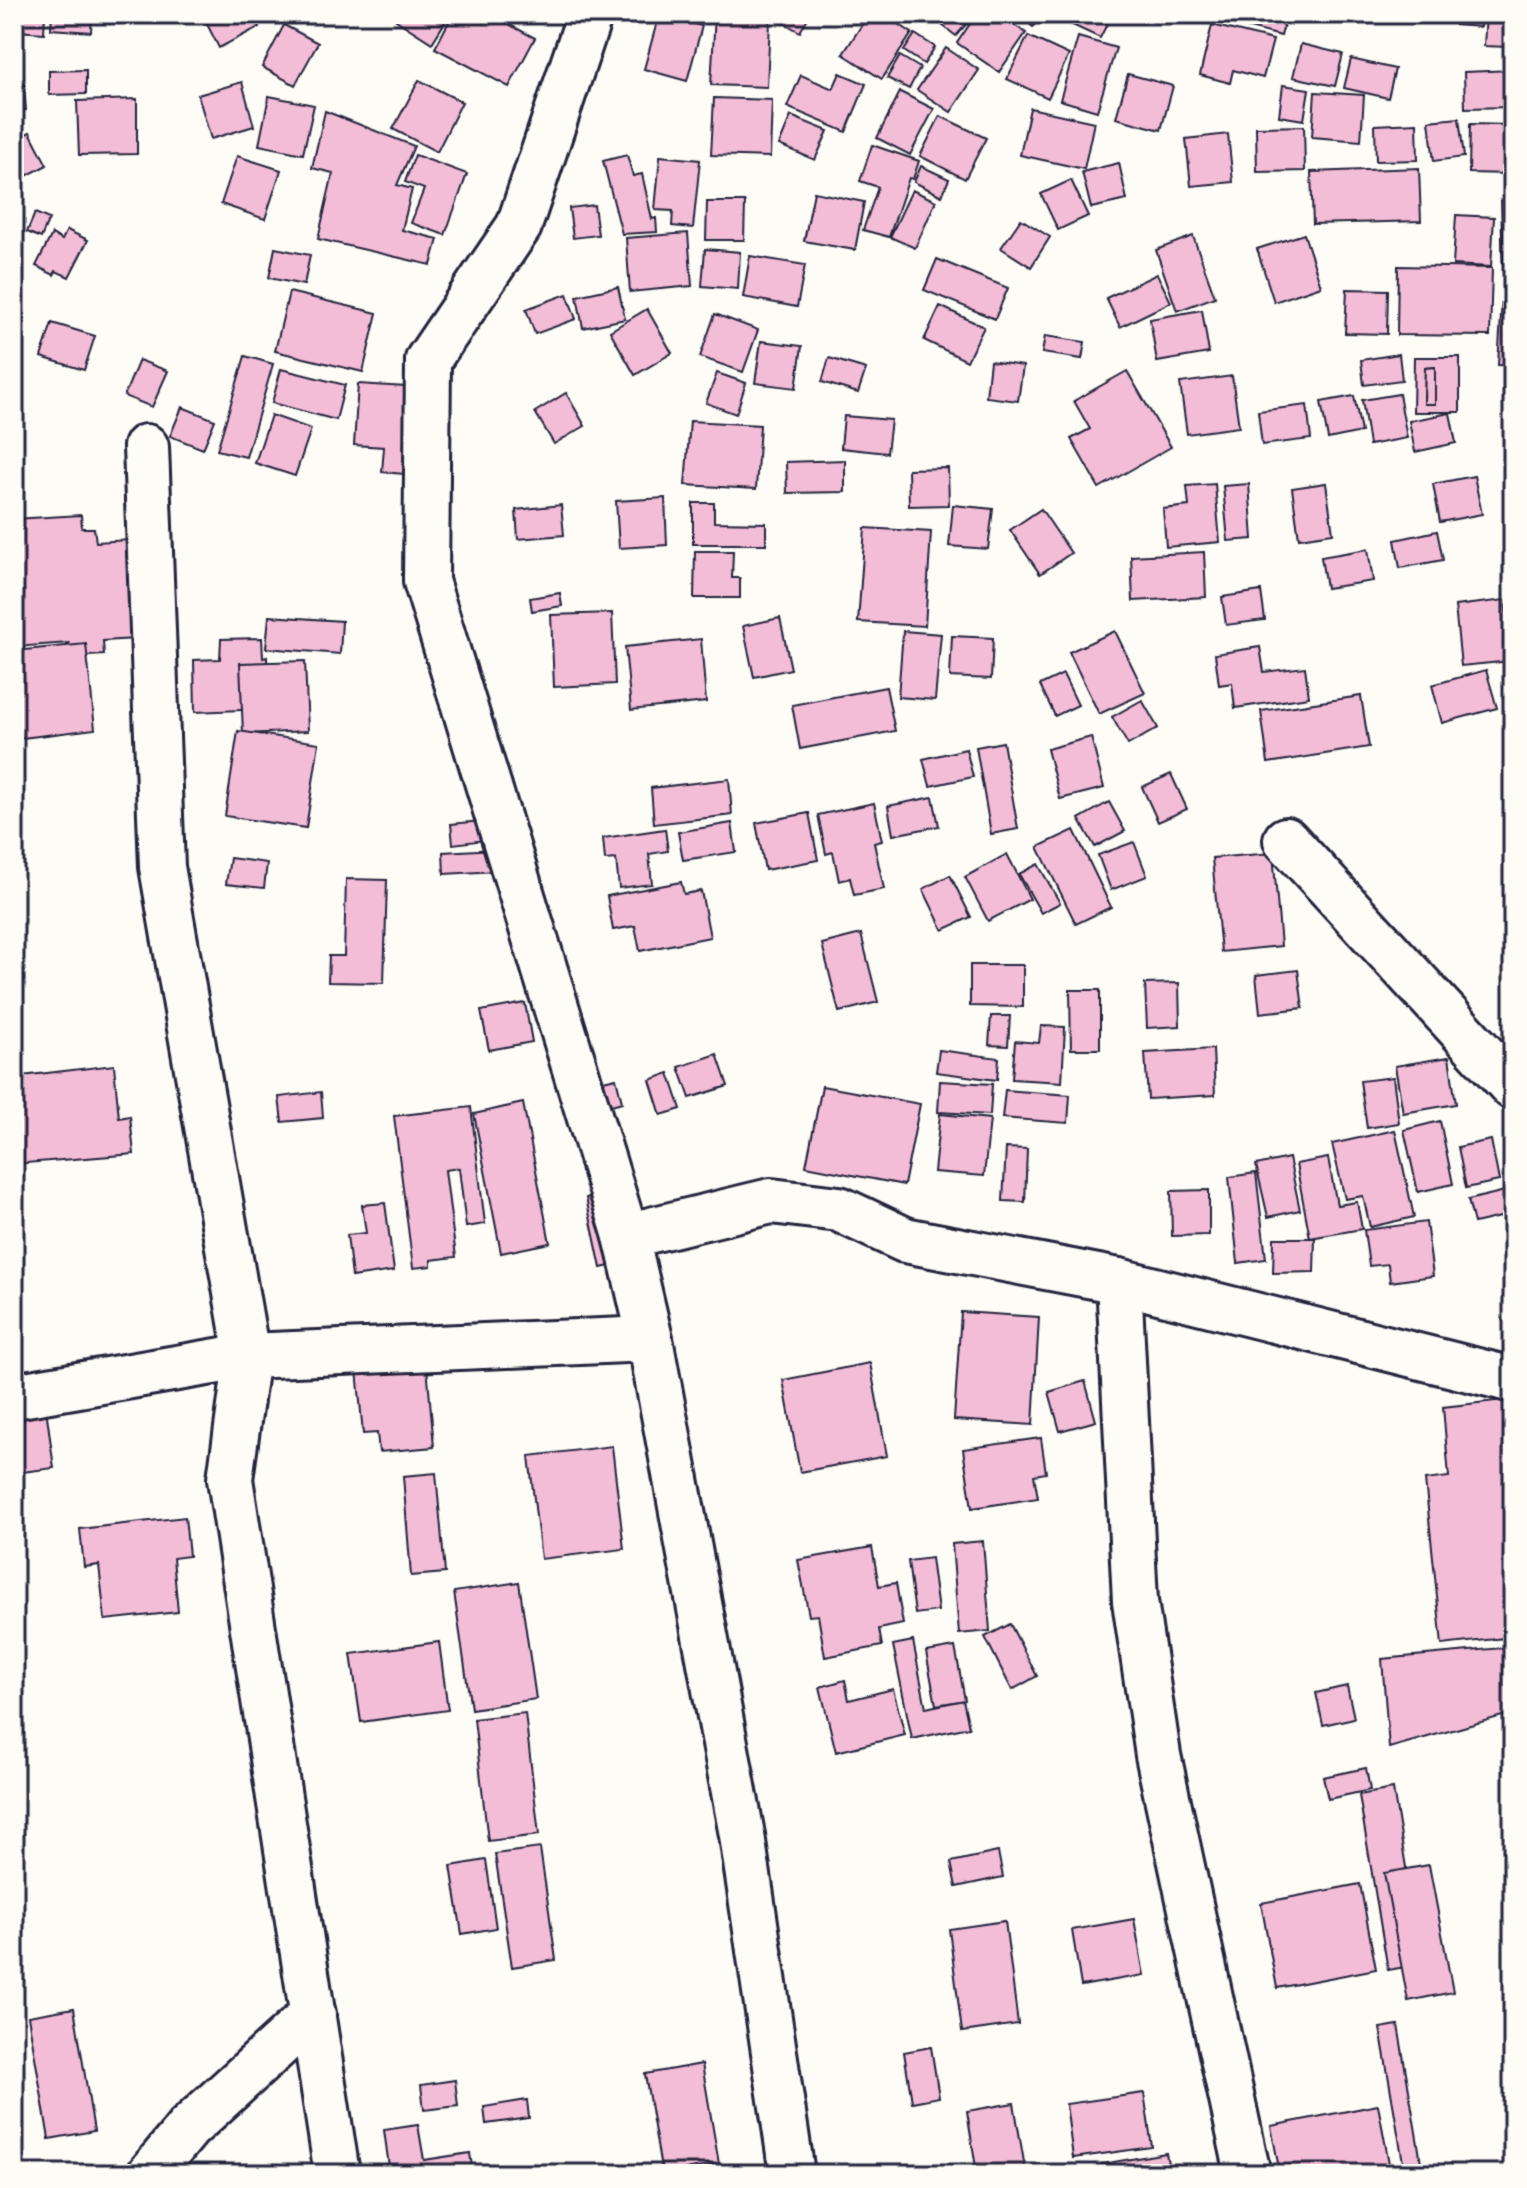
<svg xmlns="http://www.w3.org/2000/svg" width="1527" height="2188" font-family="Mali,sans-serif">
	<style>
		.building { fill: #f3bdd7; stroke: #22223b; stroke-width: 2; fill-rule: evenodd }
		.lines { fill: none; stroke-linecap: round; stroke-linejoin: round }
		.minor-casing { stroke: #22223b; stroke-width: 50 }
		.minor { stroke: #fdfcf7; stroke-width: 44 }
	</style>
	<rect width="100%" height="100%" fill="#fdfcf7"/>
	<filter id="ink" filterUnits="userSpaceOnUse"><feTurbulence type="fractalNoise" baseFrequency=".0125" numOctaves="2"/><feDisplacementMap in="SourceGraphic" scale="16" xChannelSelector="R" yChannelSelector="G"/><feConvolveMatrix kernelMatrix="1 2 1 2 8 2 1 2 1" color-interpolation-filters="sRGB"/></filter>
	<g filter="url(#ink)">
		<!-- building -->
		<g class="building">
			<path d="M18 14H45L44 33 17 31Z"/>
			<path d="M52 14H92L91 32 51 29Z"/>
			<path d="M202 14H253L259 27 219 48Z"/>
			<path d="M400 14H450L432 43 396 20Z"/>
			<path d="M453 14H489L535 38 509 87 435 48Z"/>
			<path d="M715 14H737L770 21 767 87 711 85Z"/>
			<path d="M768 14H810L800 32Z"/>
			<path d="M869 14H883L912 33 882 79 843 54Z"/>
			<path d="M936 14H975L956 36 933 18Z"/>
			<path d="M994 14H998L1026 33 999 72 957 43 976 15 988 23Z"/>
			<path d="M1019 14H1046L1033 27Z"/>
			<path d="M1073 14H1112L1100 38 1068 23Z"/>
			<path d="M1233 14H1287L1281 36 1230 23Z"/>
			<path d="M1409 14H1437L1435 22Z"/>
			<path d="M1456 14H1481L1480 27 1455 25Z"/>
			<path d="M1486 14H1510L1508 47 1484 46Z"/>
			<path d="M659 15 702 26 687 81 644 69Z"/>
			<path d="M284 25 318 43 295 85 262 67Z"/>
			<path d="M1212 25 1273 40 1263 78 1233 70 1230 83 1200 75Z"/>
			<path d="M915 34 935 47 924 64 904 51Z"/>
			<path d="M1028 36 1069 55 1048 98 1007 79Z"/>
			<path d="M1078 37 1116 48 1097 111 1060 100Z"/>
			<path d="M1301 44 1343 54 1335 86 1293 77Z"/>
			<path d="M946 48 979 70 951 112 917 90Z"/>
			<path d="M900 56 920 68 909 89 887 78Z"/>
			<path d="M1351 59 1395 69 1388 98 1344 88Z"/>
			<path d="M22 64 26 110 14 111V65Z"/>
			<path d="M86 70V94L49 95V71Z"/>
			<path d="M1513 70V107L1465 108 1464 72Z"/>
			<path d="M840 73 866 84 846 132 787 107 801 75 833 89Z"/>
			<path d="M1128 74 1173 86 1161 130 1116 118Z"/>
			<path d="M419 80 462 102 437 152 393 129Z"/>
			<path d="M242 82 254 126 211 139 198 95Z"/>
			<path d="M1283 85 1309 89 1304 120 1279 116Z"/>
			<path d="M900 92 934 109 910 155 877 138Z"/>
			<path d="M1315 92 1364 95 1361 141 1312 137Z"/>
			<path d="M269 96 314 105 303 154 259 145Z"/>
			<path d="M714 98 772 100 770 157 711 155Z"/>
			<path d="M137 99V154L79 155 77 101Z"/>
			<path d="M1030 108 1094 122 1084 169 1020 155Z"/>
			<path d="M325 111 414 146 397 185 412 189 402 230 438 239 431 265 318 239 333 173 312 168Z"/>
			<path d="M791 116 828 131 815 160 779 145Z"/>
			<path d="M940 116 986 138 965 179 920 156Z"/>
			<path d="M1459 118 1464 157 1434 161 1429 121Z"/>
			<path d="M1417 123 1418 160 1376 161 1375 125Z"/>
			<path d="M1470 124 1511 125 1510 174 1469 173Z"/>
			<path d="M1304 126 1305 171 1257 172 1256 127Z"/>
			<path d="M30 132 47 165 17 181 14 175V141Z"/>
			<path d="M1228 134 1233 182 1191 186 1186 139Z"/>
			<path d="M872 145 919 161 913 179 909 178 889 237 863 230 878 187 860 181Z"/>
			<path d="M415 155 467 174 445 235 411 223 424 189 405 182Z"/>
			<path d="M627 155 633 176 642 174 652 219 656 218 657 232 622 234 603 161Z"/>
			<path d="M237 156 281 170 265 219 221 204Z"/>
			<path d="M660 156 700 160 693 228 672 226 673 211 655 210Z"/>
			<path d="M1119 163 1127 200 1091 208 1082 172Z"/>
			<path d="M921 166 949 179 942 196 914 182Z"/>
			<path d="M1419 168 1421 221 1313 224 1311 172Z"/>
			<path d="M1071 180 1088 216 1058 230 1041 194Z"/>
			<path d="M912 190 936 201 915 248 890 237Z"/>
			<path d="M814 192 864 202 855 250 804 241Z"/>
			<path d="M1501 200H1513V262L1503 263Z"/>
			<path d="M707 202H745L744 240H706Z"/>
			<path d="M594 205 598 235 573 238 569 208Z"/>
			<path d="M35 213 49 219 41 238 27 232Z"/>
			<path d="M1456 215 1494 217 1491 267 1453 265Z"/>
			<path d="M1021 219 1050 237 1031 267 1001 248Z"/>
			<path d="M67 230 88 240 69 277 56 271 54 275 36 266 52 234 62 240Z"/>
			<path d="M688 233 692 286 630 292 626 238Z"/>
			<path d="M1304 234 1321 286 1274 302 1257 249Z"/>
			<path d="M1193 236 1215 297 1177 311 1156 250Z"/>
			<path d="M275 248 310 255 304 285 269 278Z"/>
			<path d="M705 249 740 252 738 289 702 286Z"/>
			<path d="M750 256 805 265 797 307 743 297Z"/>
			<path d="M937 259 1008 288 995 319 924 290Z"/>
			<path d="M1398 266 1492 268 1490 336 1397 335Z"/>
			<path d="M1157 274 1171 302 1120 327 1106 298Z"/>
			<path d="M14 284 24 287 14 315Z"/>
			<path d="M618 287 625 319 583 328 577 296Z"/>
			<path d="M1347 289 1388 290 1387 334 1345 333Z"/>
			<path d="M289 292 377 313 363 372 275 351Z"/>
			<path d="M567 294 576 319 535 334 526 309Z"/>
			<path d="M1502 299 1513 300V366L1498 365Z"/>
			<path d="M940 306 984 327 967 361 924 340Z"/>
			<path d="M647 309 672 353 635 375 610 331Z"/>
			<path d="M1202 310 1209 353 1157 362 1150 319Z"/>
			<path d="M715 314 758 330 743 372 700 357Z"/>
			<path d="M52 323 95 336 84 370 41 357Z"/>
			<path d="M1045 336 1085 342 1082 359 1042 353Z"/>
			<path d="M761 341 802 346 796 388 755 383Z"/>
			<path d="M1399 354 1402 380 1364 385 1361 360Z"/>
			<path d="M245 356 273 364 246 457 217 450Z"/>
			<path d="M1414 357H1460V412H1413ZM1435 367V404H1424L1425 368Z"/>
			<path d="M829 358 866 369 858 393 822 382Z"/>
			<path d="M139 360 168 371 152 407 124 396Z"/>
			<path d="M990 361 1023 366 1018 401 986 397Z"/>
			<path d="M1435 367V404H1424L1425 368Z"/>
			<path d="M281 369 345 385 336 420 272 403Z"/>
			<path d="M1127 371 1171 447 1099 488 1071 439 1090 429 1074 401Z"/>
			<path d="M717 373 746 383 736 414 706 403Z"/>
			<path d="M1232 376 1239 427 1187 434 1180 383Z"/>
			<path d="M358 384 422 388 416 475 382 472 384 447 354 445Z"/>
			<path d="M566 393 585 426 554 444 535 412Z"/>
			<path d="M1399 394 1407 438 1369 445 1362 400Z"/>
			<path d="M1354 396 1361 432 1328 439 1321 402Z"/>
			<path d="M1307 405 1311 439 1262 445 1258 411Z"/>
			<path d="M182 407 215 420 203 449 170 436Z"/>
			<path d="M1450 413 1456 443 1415 452 1409 421Z"/>
			<path d="M271 415 311 429 295 476 255 463Z"/>
			<path d="M844 416 891 420 887 453 841 448Z"/>
			<path d="M690 421 760 425 756 489 685 485Z"/>
			<path d="M845 460V492L787 493 786 462Z"/>
			<path d="M948 468 949 505 909 506 908 469Z"/>
			<path d="M1474 476 1482 514 1440 522 1433 484Z"/>
			<path d="M1326 483 1333 533 1299 538 1292 488Z"/>
			<path d="M1215 484 1220 542 1166 547 1163 509 1189 506 1187 486Z"/>
			<path d="M1249 484 1253 539 1228 541 1223 486Z"/>
			<path d="M665 498 667 545 619 548 616 501Z"/>
			<path d="M693 503H714V522L766 523V544H693Z"/>
			<path d="M561 505 564 535 518 539 516 510Z"/>
			<path d="M953 505 993 509 988 549 949 546Z"/>
			<path d="M1041 509 1071 553 1040 574 1010 530Z"/>
			<path d="M81 515 82 528H94L96 542 129 540 135 639 103 641 104 655 70 657 69 643 14 647V519Z"/>
			<path d="M865 528 931 532 925 626 858 622Z"/>
			<path d="M1437 531 1443 560 1400 568 1395 540Z"/>
			<path d="M1368 549 1373 581 1326 588 1321 557Z"/>
			<path d="M695 551H733L732 578H740V598H694Z"/>
			<path d="M1204 552 1206 597 1133 601 1131 556Z"/>
			<path d="M1261 591 1265 620 1226 625 1222 597Z"/>
			<path d="M560 593 562 606 532 611 530 598Z"/>
			<path d="M1505 600 1511 661 1461 666 1455 606Z"/>
			<path d="M612 613 615 684 554 687 551 615Z"/>
			<path d="M269 616 342 621 340 654 266 648Z"/>
			<path d="M780 618 791 669 754 677 743 626Z"/>
			<path d="M903 631 941 634 935 700 898 697Z"/>
			<path d="M1115 631 1145 693 1099 714 1069 652Z"/>
			<path d="M952 636 993 638 991 679 950 677Z"/>
			<path d="M262 638 263 658 267 657 268 709 195 712 194 660 220 659 221 639Z"/>
			<path d="M701 639 706 702 631 710 625 647Z"/>
			<path d="M86 644 95 729 14 739V651Z"/>
			<path d="M1260 647 1264 672 1305 667 1309 697 1235 708 1232 683 1219 685 1215 654Z"/>
			<path d="M305 661 308 731 243 734 240 663Z"/>
			<path d="M1486 670 1497 708 1442 723 1432 685Z"/>
			<path d="M1063 674 1078 705 1055 716 1040 685Z"/>
			<path d="M886 687 895 731 800 749 792 705Z"/>
			<path d="M1361 696 1369 747 1268 763 1261 711Z"/>
			<path d="M1142 700 1158 728 1128 745 1112 717Z"/>
			<path d="M238 731 319 743 306 828 225 816Z"/>
			<path d="M1091 737 1104 788 1060 799 1047 749Z"/>
			<path d="M1003 742 1018 829 991 834 976 747Z"/>
			<path d="M966 749 973 777 930 786 923 759Z"/>
			<path d="M1171 774 1187 809 1158 822 1142 787Z"/>
			<path d="M729 779 732 815 654 824 651 788Z"/>
			<path d="M933 797 939 826 893 835 888 806Z"/>
			<path d="M1109 802 1125 831 1095 847 1079 819Z"/>
			<path d="M874 803 882 841 874 843 884 889 854 895 850 878 839 881 833 852 826 854 818 815Z"/>
			<path d="M809 813 818 860 765 870 756 823Z"/>
			<path d="M492 820 494 839 453 844 451 824Z"/>
			<path d="M732 823 736 852 683 860 678 832Z"/>
			<path d="M665 829 668 851 649 854 652 884 619 888 616 859 605 860 603 838Z"/>
			<path d="M1074 830 1111 907 1076 924 1038 847Z"/>
			<path d="M1134 842 1147 876 1111 890 1098 855Z"/>
			<path d="M496 849 497 871 444 874 443 852Z"/>
			<path d="M1273 853 1281 946 1221 952 1212 858Z"/>
			<path d="M1007 854 1030 899 988 921 965 877Z"/>
			<path d="M230 858 267 863 264 888 226 884Z"/>
			<path d="M1038 864 1060 903 1041 913 1019 874Z"/>
			<path d="M950 875 971 917 943 930 923 889Z"/>
			<path d="M346 879 387 880 384 983 328 982 329 956H344Z"/>
			<path d="M681 882 684 894 701 891 710 937 640 951 635 926 613 930 607 896Z"/>
			<path d="M861 934 878 1002 839 1012 822 944Z"/>
			<path d="M970 965H1023V1007L970 1006Z"/>
			<path d="M1298 970 1303 1008 1260 1013 1256 975Z"/>
			<path d="M1179 983 1180 1026 1147 1028 1145 984Z"/>
			<path d="M1070 990H1100V1049H1071Z"/>
			<path d="M525 1003 532 1042 489 1050 481 1011Z"/>
			<path d="M991 1016H1010L1008 1046 989 1045Z"/>
			<path d="M1041 1026 1065 1027 1062 1082 1012 1079 1015 1041 1039 1043Z"/>
			<path d="M1213 1049 1215 1095 1148 1099 1145 1053Z"/>
			<path d="M939 1050 999 1058 997 1080 936 1072Z"/>
			<path d="M717 1054 728 1086 690 1098 679 1067Z"/>
			<path d="M1449 1057 1456 1104 1403 1113 1395 1066Z"/>
			<path d="M114 1065 119 1118 130 1116 134 1154 14 1164V1077Z"/>
			<path d="M669 1073 681 1109 661 1115 650 1080Z"/>
			<path d="M1393 1077 1399 1123 1367 1128 1360 1081Z"/>
			<path d="M616 1078 622 1102 597 1109 590 1084Z"/>
			<path d="M940 1081 992 1084 990 1115 938 1112Z"/>
			<path d="M822 1086 920 1104 904 1185 806 1166Z"/>
			<path d="M1005 1090 1070 1095 1068 1123 1002 1118Z"/>
			<path d="M321 1092 323 1118 282 1122 279 1097Z"/>
			<path d="M523 1103 550 1243 501 1253 474 1114Z"/>
			<path d="M471 1107 485 1224 466 1227 459 1168 445 1170 456 1257 431 1260V1266L413 1268 394 1116Z"/>
			<path d="M940 1114 990 1119 984 1176 934 1172Z"/>
			<path d="M1440 1121 1453 1184 1418 1192 1404 1130Z"/>
			<path d="M1395 1130 1414 1217 1370 1227 1363 1196 1345 1199 1332 1144Z"/>
			<path d="M1491 1140 1499 1181 1466 1188 1458 1147Z"/>
			<path d="M1006 1148 1027 1149 1025 1202 1003 1201Z"/>
			<path d="M1289 1158 1300 1210 1268 1217 1256 1165Z"/>
			<path d="M1328 1158 1337 1205 1357 1202 1362 1229 1310 1238 1296 1164Z"/>
			<path d="M1256 1173 1266 1259 1238 1263 1229 1177Z"/>
			<path d="M634 1187 649 1257 601 1268 586 1198Z"/>
			<path d="M1513 1189V1214L1474 1223 1468 1200Z"/>
			<path d="M1209 1190V1235L1172 1236 1171 1191Z"/>
			<path d="M385 1203 394 1271 352 1277 347 1235 366 1233 362 1205Z"/>
			<path d="M1426 1222 1433 1276 1390 1282 1388 1264 1369 1266 1364 1230Z"/>
			<path d="M1274 1238H1315L1314 1272 1273 1273Z"/>
			<path d="M961 1312 1039 1317 1033 1425 954 1420Z"/>
			<path d="M425 1343 434 1447 379 1452 377 1433 363 1434 355 1348Z"/>
			<path d="M870 1363 887 1456 800 1472 783 1380Z"/>
			<path d="M41 1371 54 1468 14 1473V1375Z"/>
			<path d="M1085 1381 1096 1421 1060 1431 1049 1392Z"/>
			<path d="M1513 1399V1637L1442 1645 1425 1480 1449 1477 1443 1407Z"/>
			<path d="M1041 1438 1046 1473 1034 1475 1038 1498 972 1508 963 1449Z"/>
			<path d="M612 1446 624 1549 541 1559 529 1456Z"/>
			<path d="M436 1473 445 1573 411 1576 403 1476Z"/>
			<path d="M185 1517 189 1556 173 1558 178 1612 105 1620 99 1565 84 1567 80 1529Z"/>
			<path d="M983 1541 990 1631 959 1634 952 1544Z"/>
			<path d="M872 1547 879 1586 896 1583 903 1624 879 1629 882 1646 825 1657 818 1615 809 1616 798 1560Z"/>
			<path d="M931 1558 938 1611 915 1614 908 1561Z"/>
			<path d="M519 1582 536 1699 471 1709 454 1592Z"/>
			<path d="M1010 1624 1037 1676 1012 1690 985 1637Z"/>
			<path d="M913 1641 926 1708 963 1700 969 1727 912 1739 893 1645Z"/>
			<path d="M439 1642 448 1710 361 1722 351 1654Z"/>
			<path d="M955 1647 965 1700 936 1705 926 1652Z"/>
			<path d="M1513 1647V1713L1389 1748 1382 1659Z"/>
			<path d="M845 1680 849 1700 893 1689 905 1735 836 1752 820 1687Z"/>
			<path d="M1347 1686 1354 1718 1323 1725 1316 1693Z"/>
			<path d="M525 1713 539 1835 488 1841 474 1719Z"/>
			<path d="M1366 1768 1370 1790 1328 1799 1323 1777Z"/>
			<path d="M1393 1789 1422 1964 1388 1970 1359 1795Z"/>
			<path d="M540 1848 556 1960 512 1967 495 1854Z"/>
			<path d="M998 1852 1003 1877 956 1887 951 1862Z"/>
			<path d="M486 1860 496 1928 462 1934 451 1866Z"/>
			<path d="M1429 1865 1453 1992 1408 2001 1384 1873Z"/>
			<path d="M1360 1884 1376 1969 1277 1988 1261 1903Z"/>
			<path d="M1134 1919 1144 1975 1081 1986 1072 1930Z"/>
			<path d="M1005 1921 1018 2024 962 2032 949 1929Z"/>
			<path d="M74 2008 94 2131 49 2139 28 2016Z"/>
			<path d="M1398 2025 1423 2174H1405L1380 2028Z"/>
			<path d="M931 2047 939 2097 912 2102 904 2052Z"/>
			<path d="M702 2064 719 2164 662 2174 645 2074Z"/>
			<path d="M455 2080 458 2106 424 2110 421 2085Z"/>
			<path d="M1144 2093 1152 2147 1073 2158 1066 2104Z"/>
			<path d="M527 2100 529 2118 486 2124 484 2107Z"/>
			<path d="M1014 2103 1026 2174H977L967 2111Z"/>
			<path d="M1378 2105 1391 2174H1280L1271 2126Z"/>
			<path d="M418 2125 424 2160 470 2153 473 2174H390L384 2130Z"/>
			<path d="M1166 2153 1170 2174H1104L1102 2164Z"/>
		</g>
		<g class="lines">
			<defs>
				<g id="minor">
					<path d="M590 14 519 226 428 360 426 581 626 1236 650 1339 742 1835 792 2174"/>
					<path d="M146 447 162 867 247 1356 230 1479 337 2174"/>
					<path d="M1286 840 1513 1087"/>
					<path d="M626 1236 771 1201 839 1209 905 1240 1119 1281 1513 1380"/>
					<path d="M1119 1281 1135 1601 1158 1755 1248 2174"/>
					<path d="M14 1396 247 1356 650 1339"/>
					<path d="M150 2174 188 2128 313 2014"/>
				</g>
			</defs>
			<!-- minor casing -->
			<use href="#minor" class="minor-casing"/>
			<!-- minor -->
			<use href="#minor" class="minor"/>
		</g>
	</g>
	<!-- margin -->
	<rect width="1527" height="2188" fill="none" stroke="#fdfcf7" stroke-width="48"/>
	<rect x="24" y="24" width="1479" height="2140" fill="none" stroke="#22223b" stroke-width="3" filter="url(#ink)"/>
</svg>
